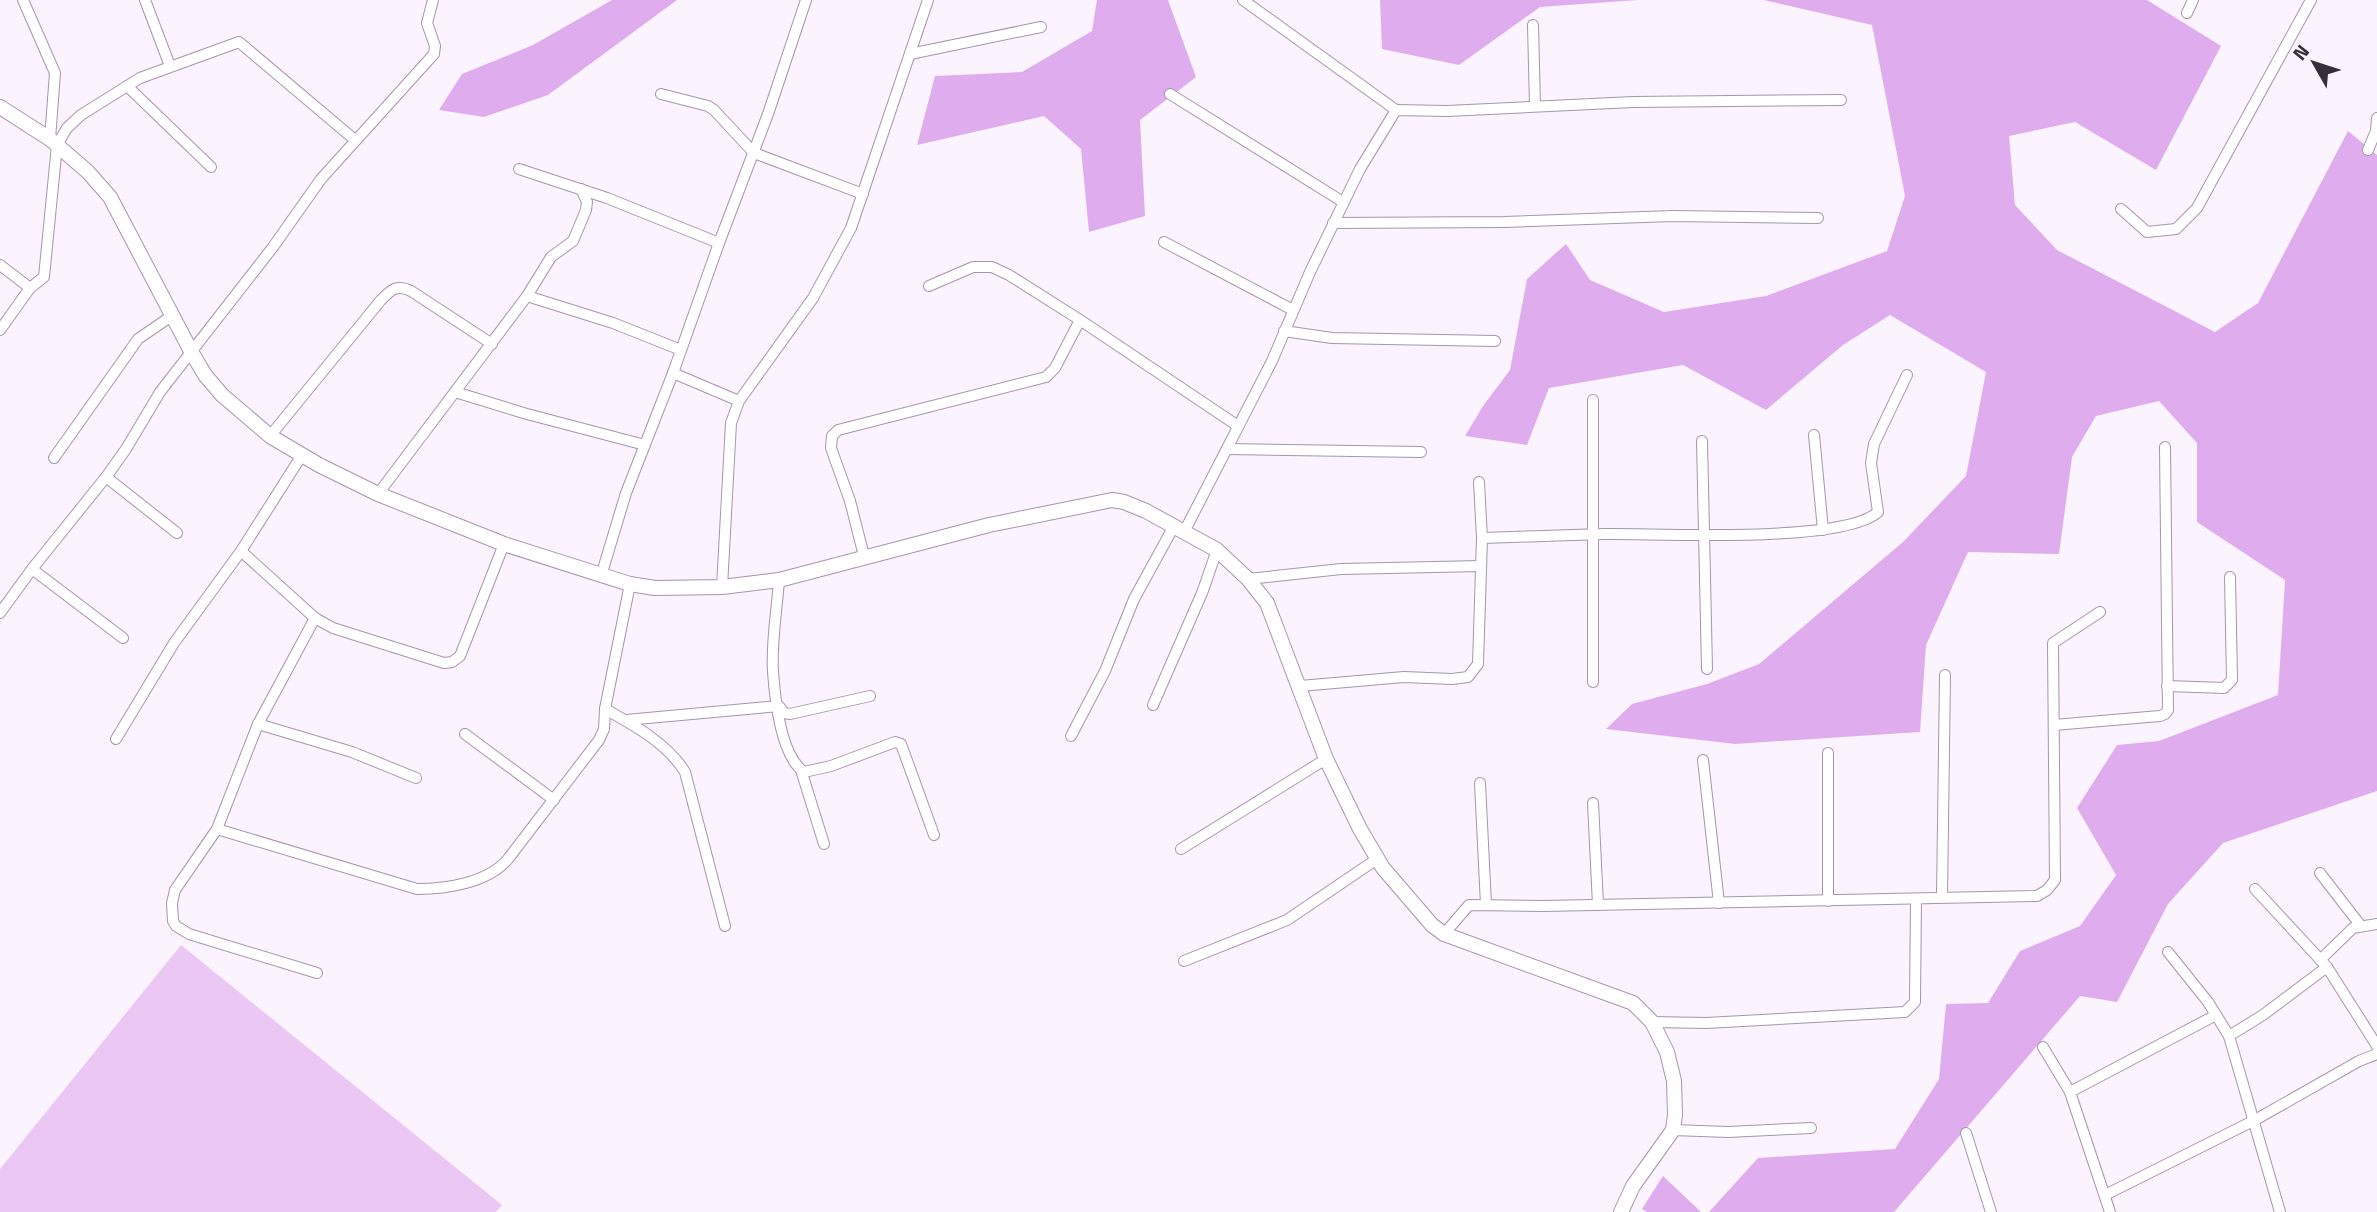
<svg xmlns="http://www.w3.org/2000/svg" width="2377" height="1212" font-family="'Titillium Web',sans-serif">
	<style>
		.green { fill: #eac8f3 }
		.forest { fill: #dfaded }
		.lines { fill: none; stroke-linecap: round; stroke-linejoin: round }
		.street-casing { stroke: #a795ac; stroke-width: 12 }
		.secondary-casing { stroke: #a795ac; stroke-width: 16 }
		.street { stroke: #fff; stroke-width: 10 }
		.secondary { stroke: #fff; stroke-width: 14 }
	</style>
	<rect width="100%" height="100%" fill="#fbf3fd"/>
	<!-- green -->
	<path class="green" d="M181 945 502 1205 496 1212H0V1169Z"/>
	<!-- forest -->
	<g class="forest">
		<path d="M612 0H677L548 95 484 117 439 110 462 74 533 45Z"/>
		<path d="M1097 0H1168L1196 77 1140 120 1145 216 1089 232 1081 149 1044 116 917 145 935 76 1022 72 1092 31Z"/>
		<path d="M1380 0H1638L1540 7 1459 65 1382 49Z"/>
		<path d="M1764 0H2147L2221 46 2156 170 2075 122 2009 136 2015 205 2057 250 2215 332 2258 303 2348 131 2377 155V791L2223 843 2168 904 2117 1002 2080 996 1894 1212H1709L1758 1158 1895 1149 1939 1079 1946 1004 1988 1003 2020 951 2080 926 2116 875 2077 808 2117 745 2159 741 2278 695 2285 580 2197 522V443L2159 401 2096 416 2072 457 2059 554 1968 552 1926 645 1920 732 1735 744 1606 729 1632 704 1707 684 1759 664 1903 542 1966 476 1986 372 1890 315 1843 345 1766 410 1683 365 1549 388 1527 445 1465 436 1483 406 1510 370 1527 279 1566 244 1590 280 1664 312 1766 296 1887 251 1905 196 1872 25Z"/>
		<path d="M1663 1176 1701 1212H1647L1642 1209Z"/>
	</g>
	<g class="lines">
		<defs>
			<g id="street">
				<path d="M23 0 55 73 50 139"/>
				<path d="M145 0 170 66"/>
				<path d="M1243 0 1396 110"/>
				<path d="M2187 13 2193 0"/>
				<path d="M1533 25 1535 106"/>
				<path d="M910 54 1041 27"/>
				<path d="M127 86 211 167"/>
				<path d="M661 94 708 106 714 110 754 153 863 194"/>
				<path d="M1170 94 1343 202"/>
				<path d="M2368 150 2376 131 2377 118"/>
				<path d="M519 169 607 198 719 243"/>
				<path d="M2121 209 2147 232 2176 229 2197 208 2311 0"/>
				<path d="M1333 223 1504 222 1672 216 1818 218"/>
				<path d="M1164 242 1293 310"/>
				<path d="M0 265 30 288"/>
				<path d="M929 286 973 267H992L1009 275 1080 320 1238 426"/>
				<path d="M527 296 613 323 681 350"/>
				<path d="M0 330 30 288 44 277 57 145 67 128 81 115 140 78 239 42 355 140"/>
				<path d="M1284 331 1332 338 1495 341"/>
				<path d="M673 373 739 401"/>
				<path d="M455 392 527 414 645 445"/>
				<path d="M1593 400V682"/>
				<path d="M1814 435 1823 530"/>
				<path d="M270 436 381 300C391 290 396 284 411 291L492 344"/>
				<path d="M1702 441 1707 669"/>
				<path d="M1227 449 1421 452"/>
				<path d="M54 458 138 339 173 315"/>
				<path d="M106 477 177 533"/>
				<path d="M378 494 527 296 551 257 573 241 586 210 587 202 581 189"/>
				<path d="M1184 532 1272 361 1310 272 1360 169 1396 110 1447 111 1633 102 1841 100"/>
				<path d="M1482 538C1523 537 1563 535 1604 534 1659 533 1842 544 1878 512L1871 463 1874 444 1907 375"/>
				<path d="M241 551 315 618 333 628 444 663 452 662 460 656 504 544"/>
				<path d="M864 556 850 501 831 448 832 436 838 430 1046 377 1055 368 1080 320"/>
				<path d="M32 569 123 638"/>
				<path d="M601 576 626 493 673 373 719 243 768 114 806 0"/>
				<path d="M1248 579 1341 569 1481 566"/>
				<path d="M779 580C777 610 771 642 773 672 775 699 781 756 804 772L831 766 895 742 901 744 934 835"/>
				<path d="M722 587 731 423 739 401 813 298 851 228 928 0"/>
				<path d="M0 613 32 569 106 477 126 449 160 392 273 247 321 179 434 54 435 46 427 23 433 0"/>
				<path d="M315 618 258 724 217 829 175 890 172 903 173 921 176 926 189 934 317 973"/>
				<path d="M1300 686 1404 677 1452 679 1468 677 1478 664 1482 538 1479 482"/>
				<path d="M2167 686 2224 688 2232 680 2230 577"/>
				<path d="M1153 705 1202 593 1217 550"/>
				<path d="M605 709C634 725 668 744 685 772L725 926"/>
				<path d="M626 720 779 706 784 713 790 714 870 696"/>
				<path d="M258 724 352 752 416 778"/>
				<path d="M2054 725 2160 716 2165 714 2168 710 2165 447"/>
				<path d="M465 734 554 800"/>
				<path d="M1071 736 1105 671 1134 599 1174 526"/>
				<path d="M116 739 174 643 241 551 302 455"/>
				<path d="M1828 753V901"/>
				<path d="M1703 760 1719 903"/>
				<path d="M801 770 824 844"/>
				<path d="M1480 783 1486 905"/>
				<path d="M1593 803 1598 905"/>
				<path d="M217 829 417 889C446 889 488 883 508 859L599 740 604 729 605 709 630 584"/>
				<path d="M1181 849 1326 759"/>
				<path d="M2320 873 2361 926"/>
				<path d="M2255 889 2327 967 2377 1046"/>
				<path d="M1942 897 1945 675"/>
				<path d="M1444 934 1469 905 1543 906 2037 896 2047 890 2055 880 2053 643 2100 612"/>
				<path d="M2168 952 2208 1002 2229 1036 2280 1212"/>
				<path d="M2320 960 2353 928 2377 924"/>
				<path d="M1184 961 1287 920 1377 859"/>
				<path d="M1652 1022 1706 1023 1905 1012 1915 1002 1916 899"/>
				<path d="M2229 1036 2263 1015 2327 967"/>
				<path d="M2043 1047 2070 1092 2110 1212"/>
				<path d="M2070 1092 2216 1015"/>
				<path d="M1673 1130 1728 1132 1811 1128"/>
				<path d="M1966 1133 1991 1212"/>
				<path d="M2105 1195 2255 1120 2359 1061 2377 1054"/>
			</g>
			<path id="secondary" d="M0 107 50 139 88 172 110 197 192 353 205 375 222 395 270 436 319 465 378 494 504 544 630 584 655 588 722 587 779 580 989 525 1112 500 1124 502 1146 511 1217 550 1248 579 1267 603 1326 759 1360 829 1383 868 1432 925 1444 934 1633 1003 1652 1022 1667 1052 1674 1081 1675 1115 1673 1130 1633 1186 1621 1212"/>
		</defs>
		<!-- street casing -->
		<use href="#street" class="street-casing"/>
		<!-- secondary casing -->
		<use href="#secondary" class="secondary-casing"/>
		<!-- street -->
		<use href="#street" class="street"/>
		<!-- secondary -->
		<use href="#secondary" class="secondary"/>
	</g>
	<!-- north arrow -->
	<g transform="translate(2314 63) rotate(309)" stroke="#fbf3fd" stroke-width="5" paint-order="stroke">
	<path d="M0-5L12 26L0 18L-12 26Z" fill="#362e38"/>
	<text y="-10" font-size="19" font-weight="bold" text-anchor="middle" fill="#362e38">N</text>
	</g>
</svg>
